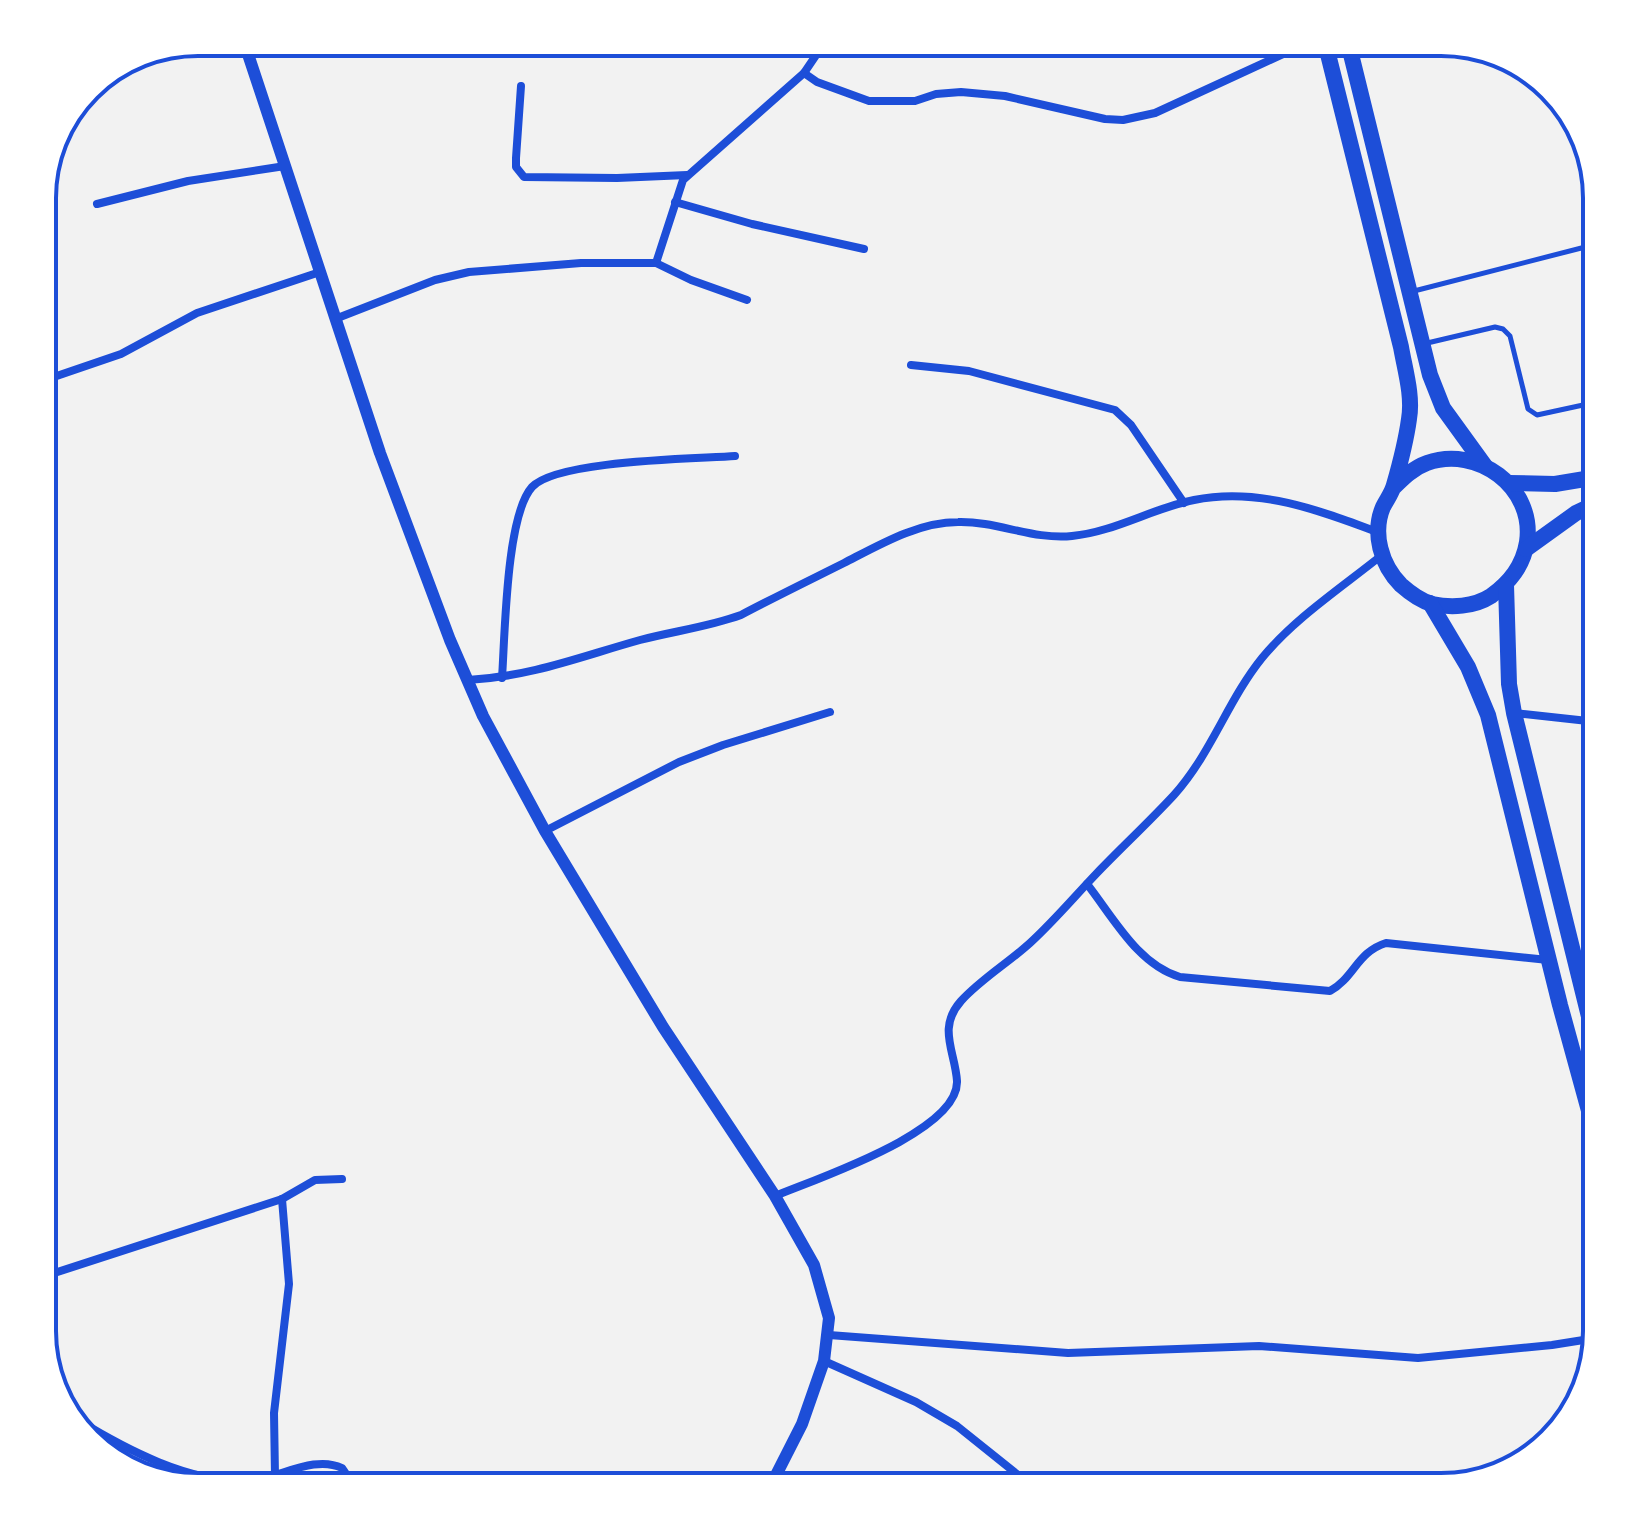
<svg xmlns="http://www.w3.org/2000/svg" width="1639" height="1529" font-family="'DejaVu Sans',sans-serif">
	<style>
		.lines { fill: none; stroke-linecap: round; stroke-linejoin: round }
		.service { stroke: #1d4ed8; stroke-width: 5 }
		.minor { stroke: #1d4ed8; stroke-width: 8 }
		.tertiary { stroke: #1d4ed8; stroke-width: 12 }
		.trunk { stroke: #1d4ed8; stroke-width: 16 }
		.rim { fill: none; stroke: #1d4ed8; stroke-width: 4 }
	</style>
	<rect width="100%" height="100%" fill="#f2f2f2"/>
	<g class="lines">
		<!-- service -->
		<g class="service">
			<path d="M1414 291 1597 244"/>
			<path d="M1423 344 1495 327 1503 329 1510 336 1528 409 1537 415 1597 402"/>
		</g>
		<!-- minor -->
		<g class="minor">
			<path d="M798 42 818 53"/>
			<path d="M804 73 817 82 869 101H915L936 94 961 92 1005 96 1105 119 1123 120 1155 113 1309 42"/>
			<path d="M521 86 516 158V167L524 177 617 178 687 175"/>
			<path d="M675 202 752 224 864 249"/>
			<path d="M97 204 188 181 285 166"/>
			<path d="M656 263 683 180 804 73 825 42"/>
			<path d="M335 319 435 280 469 272 581 263H656L691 280 747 300"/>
			<path d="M911 365 969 371 1115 410 1131 425 1184 503"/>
			<path d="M42 381 121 354 197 313 320 272"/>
			<path d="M502 678C505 636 506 516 532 487 557 460 695 459 735 456"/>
			<path d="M468 680C533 676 579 657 640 640 674 631 708 627 741 615 775 597 810 580 844 563 879 545 918 522 958 522 997 521 1033 540 1072 536 1114 532 1153 508 1194 500 1258 487 1319 510 1377 532"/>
			<path d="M1514 713 1597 722"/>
			<path d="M545 831 679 762 723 745 830 712"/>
			<path d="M1087 884C1113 917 1138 965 1180 977L1330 991C1354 978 1357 952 1386 943L1548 960"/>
			<path d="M775 1196C815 1179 959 1132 957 1081 955 1051 937 1028 961 1001 981 979 1008 963 1030 943 1054 921 1075 896 1097 873 1122 847 1149 822 1174 795 1211 754 1228 700 1262 658 1295 618 1341 588 1382 555"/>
			<path d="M42 1277 282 1199 315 1180 342 1179"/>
			<path d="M829 1335 1068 1353 1259 1346 1418 1358 1552 1345 1596 1338"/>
			<path d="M824 1361 916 1402 957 1426 1033 1487"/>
			<path d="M78 1420C127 1450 188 1482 246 1481 277 1480 313 1454 342 1468L355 1487"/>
			<path d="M275 1476 274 1413 289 1284 282 1199"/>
		</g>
		<!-- tertiary -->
		<path class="tertiary" d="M244 42 380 453 450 640 483 716 545 831 663 1027 775 1196 814 1265 829 1318 824 1361 802 1424 770 1487"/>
		<!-- trunk -->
		<g class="trunk">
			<path d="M1325 42 1401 347C1405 370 1413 396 1409 419 1406 441 1400 464 1394 485 1392 493 1387 499 1383 507 1372 533 1381 565 1401 585 1410 593 1421 601 1432 604 1451 608 1474 607 1491 596 1510 582 1523 566 1527 542 1535 487 1477 445 1427 463 1413 468 1403 478 1393 488"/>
			<path d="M1348 42 1430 375 1443 408 1485 466"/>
			<path d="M1509 483 1555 484 1597 477"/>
			<path d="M1526 549 1576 513 1597 503"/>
			<path d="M1506 585 1509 684 1514 713 1597 1049"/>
			<path d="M1430 603 1468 667 1488 715 1560 1005 1597 1140"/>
		</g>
	</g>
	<!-- crop -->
	<path d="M0 0H1639V1529H0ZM198 56H1441A142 142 0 0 1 1583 198V1331A142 142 0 0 1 1441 1473H198A142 142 0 0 1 56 1331V198A142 142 0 0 1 198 56Z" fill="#fff" fill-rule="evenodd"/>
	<path class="rim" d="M198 56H1441A142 142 0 0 1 1583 198V1331A142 142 0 0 1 1441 1473H198A142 142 0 0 1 56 1331V198A142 142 0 0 1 198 56Z"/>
</svg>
